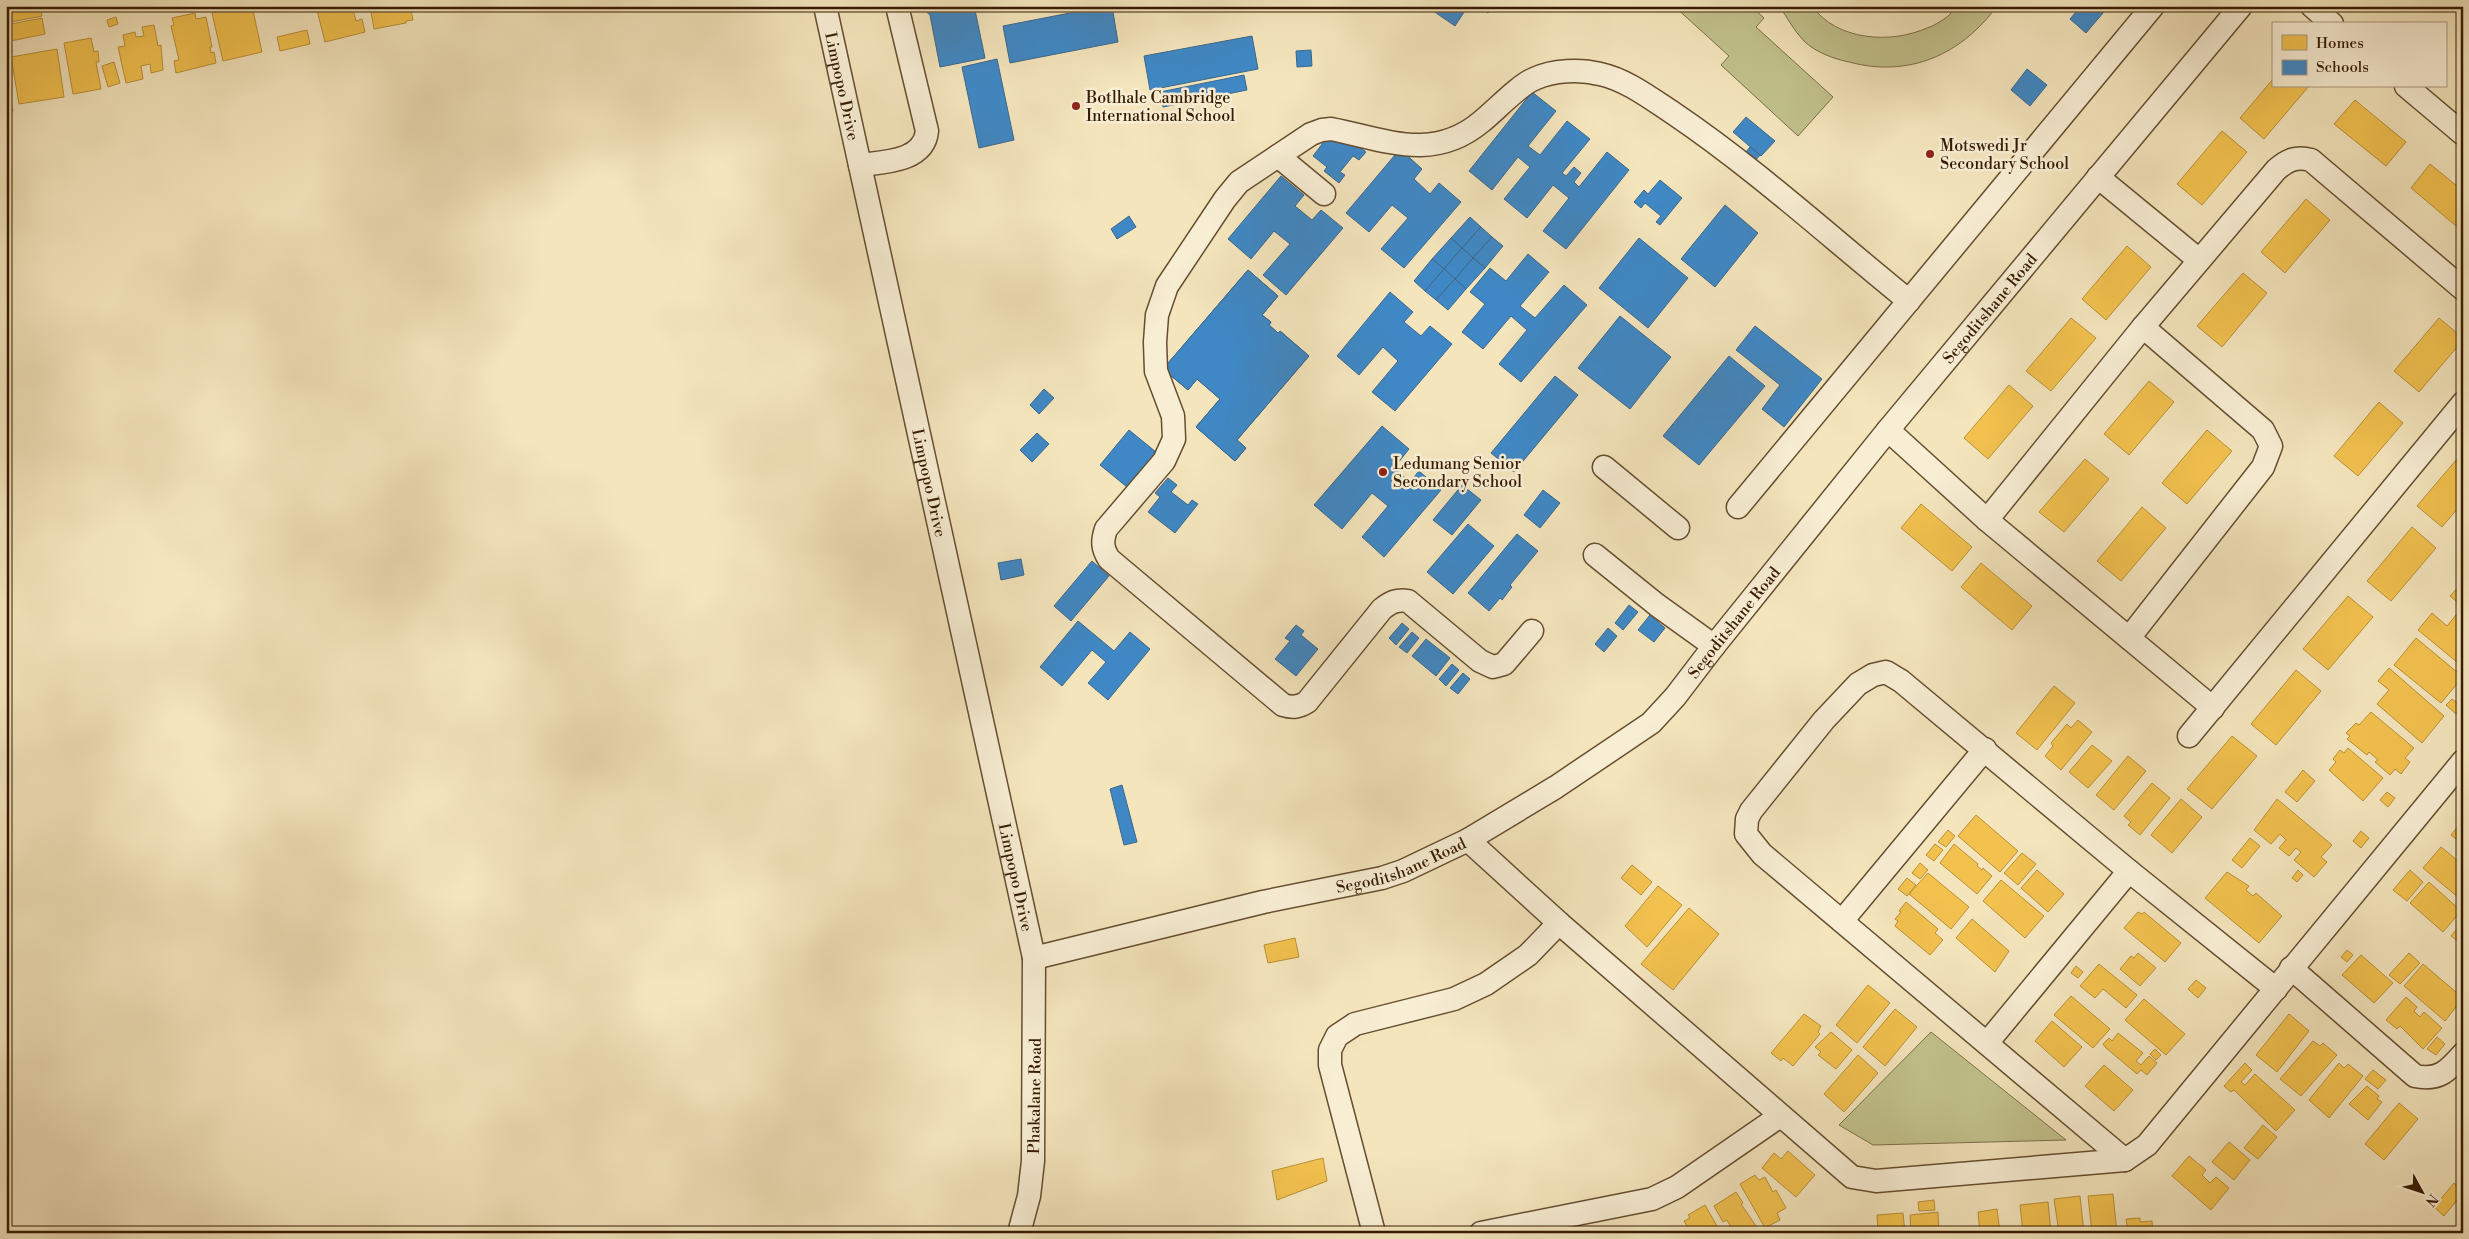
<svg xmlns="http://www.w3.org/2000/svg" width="2469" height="1239" font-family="'Libre Bodoni',serif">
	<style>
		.green { fill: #c2c28d; stroke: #7c6f47 }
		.homes { fill: #f2c14e; stroke: #ba9037 }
		.schools { fill: #3f88c5; stroke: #3d688a; fill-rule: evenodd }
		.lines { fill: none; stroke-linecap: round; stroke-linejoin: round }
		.minor-casing { stroke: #664e30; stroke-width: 25 }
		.minor { stroke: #f8eed4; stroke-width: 22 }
		.poi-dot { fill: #8f2418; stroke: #f8eed4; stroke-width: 2 }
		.labels { text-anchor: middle; stroke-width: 5; stroke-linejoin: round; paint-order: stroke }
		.street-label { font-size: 16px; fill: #371c01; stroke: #f8eed4 }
		.poi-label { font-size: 16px; fill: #371c01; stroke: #f8eed4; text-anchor: start }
	</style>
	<rect width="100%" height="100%" fill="#f4e5bd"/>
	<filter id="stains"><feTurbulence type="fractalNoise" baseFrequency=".004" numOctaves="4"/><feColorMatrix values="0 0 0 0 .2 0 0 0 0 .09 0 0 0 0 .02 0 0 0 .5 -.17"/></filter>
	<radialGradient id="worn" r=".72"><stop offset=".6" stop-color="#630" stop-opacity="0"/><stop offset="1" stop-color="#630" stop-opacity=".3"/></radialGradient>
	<!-- green -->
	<g class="green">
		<path d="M1674 6H1751L1764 18 1756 27 1833 97 1798 136 1721 65 1729 56Z"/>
		<path d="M1779 6H1812C1837 41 1891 44 1927 28 1934 26 1941 21 1947 17 1951 14 1954 8 1958 6 1966 3 1988 6 1997 6 1961 55 1909 78 1849 62 1834 59 1815 52 1804 41 1794 31 1787 17 1779 6Z"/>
		<path d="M1931 1032 2066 1140 1873 1145 1839 1125Z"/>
	</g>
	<!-- homes -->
	<g class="homes">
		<path d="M6 6H40L42 16 6 23Z"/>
		<path d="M241 6H252L262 52 223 61 212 13Z"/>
		<path d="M316 6H352L356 21 362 19 365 32 325 42Z"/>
		<path d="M370 6H410L413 20 406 21V23L374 29Z"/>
		<path d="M195 13 196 19 206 17 212 47H210L211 53 214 52 216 63 176 73 174 61 179 60 171 26 174 25 172 18Z"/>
		<path d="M116 17 118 24 109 27 107 20Z"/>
		<path d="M42 18 45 34 6 42V25Z"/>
		<path d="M154 25 158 46 161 45 163 70 151 73 150 64 141 66 143 79 126 83 118 47 125 46 123 35 135 32 136 37 144 36 142 27Z"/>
		<path d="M307 30 310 44 280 51 277 37Z"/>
		<path d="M91 38 94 52 98 51 99 62H96L101 89 73 94 64 43Z"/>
		<path d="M57 49 64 97 19 104 11 57Z"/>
		<path d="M114 62 120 83 108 87 102 66Z"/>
		<path d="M2273 79V86H2309L2264 139 2240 118Z"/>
		<path d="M6 85H8L13 111 6 112Z"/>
		<path d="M2355 100 2406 142 2386 166 2334 124Z"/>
		<path d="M2222 131 2247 152 2202 205 2177 184Z"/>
		<path d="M2430 164 2463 191 2462 231 2411 188Z"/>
		<path d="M2306 199 2330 220 2285 273 2261 252Z"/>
		<path d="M2127 246 2151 267 2106 320 2082 299Z"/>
		<path d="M2243 273 2267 293 2222 347 2197 326Z"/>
		<path d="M2071 318 2096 338 2051 391 2026 371Z"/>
		<path d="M2439 318 2463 338V340L2419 392 2394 371Z"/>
		<path d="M2149 381 2174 402 2129 455 2104 434Z"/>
		<path d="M2009 385 2033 406 1988 459 1964 438Z"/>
		<path d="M2379 402 2403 423 2358 476 2334 456Z"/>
		<path d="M2207 430 2232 451 2187 504 2162 483Z"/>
		<path d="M2462 453 2463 502 2442 527 2417 506Z"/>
		<path d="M2085 459 2109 479 2064 532 2039 512Z"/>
		<path d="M1921 504 1972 547 1952 571 1901 528Z"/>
		<path d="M2142 507 2166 528 2121 581 2097 561Z"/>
		<path d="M2412 527 2436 548 2391 601 2367 581Z"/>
		<path d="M1981 563 2032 606 2012 630 1961 587Z"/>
		<path d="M2463 582V607L2450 596Z"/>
		<path d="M2348 596 2373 617 2328 670 2303 649Z"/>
		<path d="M2432 613 2447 626 2456 615 2463 621V667L2418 630Z"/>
		<path d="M2416 638 2463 677 2441 703 2394 665Z"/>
		<path d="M2389 668 2444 716 2422 743 2377 704 2389 690 2378 681Z"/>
		<path d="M2296 670 2321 691 2276 745 2251 724Z"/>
		<path d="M2054 686 2075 703 2037 750 2016 733Z"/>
		<path d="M2452 699 2462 707 2456 714 2446 705Z"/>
		<path d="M2371 712 2414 748 2405 758 2410 762 2401 774 2395 769 2390 775 2375 762 2378 760 2369 752 2367 755 2347 739 2350 736 2346 733 2356 723 2359 725Z"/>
		<path d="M2078 720 2092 732 2061 770 2045 756 2053 746 2051 743 2067 724 2071 728Z"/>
		<path d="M2232 736 2257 756 2212 809 2187 789Z"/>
		<path d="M2092 745 2112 761 2088 788 2069 772Z"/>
		<path d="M2348 748 2383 778 2363 801 2329 770 2336 762 2333 759 2340 750 2344 753Z"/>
		<path d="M2128 756 2146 771 2114 810 2096 795Z"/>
		<path d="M2303 770 2315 781 2297 802 2285 792Z"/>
		<path d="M2152 783 2170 798 2140 835 2128 825 2131 822 2124 816Z"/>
		<path d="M2387 792 2395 798 2388 807 2380 800Z"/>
		<path d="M2181 799 2202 817 2172 853 2151 835Z"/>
		<path d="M2277 799 2332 845 2321 857 2327 862 2314 877 2294 860 2301 852 2296 848 2289 856 2279 848 2286 840 2280 834 2271 844 2254 830Z"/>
		<path d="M1976 815 2018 851 2000 872 1958 836Z"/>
		<path d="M2463 820V845L2451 835Z"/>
		<path d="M1948 830 1955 836 1946 847 1938 842Z"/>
		<path d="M2361 831 2369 838 2361 848 2353 841Z"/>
		<path d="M2250 838 2260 846 2242 868 2232 860Z"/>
		<path d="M1935 844 1943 850 1934 861 1926 855Z"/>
		<path d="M1954 844 1978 864 1977 866 1982 870 1983 868 1992 876 1977 894 1940 863Z"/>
		<path d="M2441 847 2463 865V894L2459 898 2423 868Z"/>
		<path d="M2022 853 2036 864 2018 885 2004 873Z"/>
		<path d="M1920 863 1928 870 1920 879 1912 873Z"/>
		<path d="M1632 865 1652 882 1641 895 1621 878Z"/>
		<path d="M2037 870 2064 894 2048 912 2021 888Z"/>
		<path d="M2298 870 2303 875 2297 882 2292 878Z"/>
		<path d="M2410 870 2423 882 2407 901 2393 890Z"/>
		<path d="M2227 872 2249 886 2246 890 2253 896 2256 893 2282 916 2259 943 2205 898Z"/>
		<path d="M1928 873 1969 907 1951 929 1909 894Z"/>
		<path d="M1907 878 1916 885 1907 896 1898 889Z"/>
		<path d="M2001 880 2044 916 2025 938 1983 901Z"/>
		<path d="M2429 882 2461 911 2443 932 2410 903Z"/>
		<path d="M1658 886 1682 905 1647 947 1625 926Z"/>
		<path d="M1906 902 1938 929 1935 933 1943 940 1930 955 1895 926 1898 921 1895 919 1901 912 1899 911Z"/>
		<path d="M1689 908 1719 934 1673 990 1641 964Z"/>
		<path d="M2138 912 2142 914 2144 912 2181 943 2165 962 2124 928Z"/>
		<path d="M1972 919 2009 951 1995 972 1956 938Z"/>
		<path d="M2463 922V945L2451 936Z"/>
		<path d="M1295 938 1299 957 1268 963 1264 945Z"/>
		<path d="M2347 950 2353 955 2347 962 2341 957Z"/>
		<path d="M2138 953 2156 968 2140 986 2120 969 2131 956 2134 958Z"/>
		<path d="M2409 953 2420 963 2400 984 2389 975Z"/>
		<path d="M2361 955 2393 983 2374 1003 2342 975Z"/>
		<path d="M2099 964 2137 995 2126 1008 2103 989 2095 998 2080 986Z"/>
		<path d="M2423 964 2463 998 2445 1021 2404 986Z"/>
		<path d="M2076 966 2083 972 2078 978 2071 973Z"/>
		<path d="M2196 980 2206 988 2198 998 2188 989Z"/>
		<path d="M1868 985 1890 1003 1857 1043 1836 1025Z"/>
		<path d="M2071 996 2110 1029 2093 1048 2054 1015Z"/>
		<path d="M2406 997 2417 1007 2414 1011 2420 1017 2424 1012 2442 1028 2423 1049 2400 1026 2397 1029 2386 1020Z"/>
		<path d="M2144 999 2185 1034 2166 1055 2125 1020Z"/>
		<path d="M1895 1009 1917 1027 1885 1066 1863 1047Z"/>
		<path d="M1804 1014 1821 1026 1818 1032 1820 1034 1793 1066 1783 1058 1781 1061 1771 1053Z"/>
		<path d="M2289 1014 2309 1031 2277 1072 2256 1055Z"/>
		<path d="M2052 1021 2082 1047 2064 1067 2035 1041Z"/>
		<path d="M1831 1032 1852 1050 1836 1069 1818 1055 1821 1052 1815 1047Z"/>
		<path d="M2118 1033 2143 1053 2136 1061 2141 1065 2149 1056 2157 1063 2147 1075 2141 1070 2137 1074 2106 1048 2103 1044 2109 1038 2112 1041Z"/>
		<path d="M2437 1037 2445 1044 2436 1055 2427 1049Z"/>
		<path d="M2313 1041 2320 1046 2323 1043 2337 1055 2301 1096 2280 1079Z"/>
		<path d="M2155 1049 2161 1055 2156 1060 2150 1054Z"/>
		<path d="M1858 1055 1878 1073 1844 1112 1824 1094Z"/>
		<path d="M2245 1063 2252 1070 2241 1082 2245 1085 2255 1074 2295 1110 2276 1131 2234 1090 2231 1092 2224 1086Z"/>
		<path d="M2339 1063 2344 1068 2348 1064 2363 1076 2329 1118 2309 1100Z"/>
		<path d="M2104 1065 2133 1090 2114 1111 2085 1086Z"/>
		<path d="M2373 1070 2386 1080 2378 1089 2365 1079Z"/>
		<path d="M2367 1086 2379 1096 2377 1099 2382 1102 2368 1120 2349 1104Z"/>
		<path d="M2399 1103 2418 1119 2384 1160 2365 1144Z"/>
		<path d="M2263 1125 2277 1137 2258 1159 2244 1148Z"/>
		<path d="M2229 1142 2250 1160 2234 1180 2212 1162Z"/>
		<path d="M1788 1151 1815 1175 1796 1197 1762 1168 1774 1153 1781 1159Z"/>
		<path d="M2189 1156 2206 1170 2202 1175 2210 1183 2216 1177 2229 1188 2211 1210 2172 1176Z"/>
		<path d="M1323 1158 1327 1181 1277 1200 1272 1171Z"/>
		<path d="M1755 1175 1759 1180 1765 1177 1773 1192 1776 1190 1786 1208 1777 1213 1780 1220 1765 1228 1740 1184Z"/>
		<path d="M2454 1183 2463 1191V1193L2444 1216 2434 1207Z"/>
		<path d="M1736 1192 1743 1203 1741 1204 1758 1229 1752 1233H1734L1727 1220 1723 1222 1714 1206Z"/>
		<path d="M2113 1194 2117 1233H2092L2088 1196Z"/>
		<path d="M2080 1196 2084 1233H2059L2054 1199Z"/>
		<path d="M1934 1200 1935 1210 1919 1211 1918 1202Z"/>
		<path d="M2048 1202 2051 1233H2023L2020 1205Z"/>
		<path d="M1705 1205 1721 1233H1691L1684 1221 1690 1218 1688 1215Z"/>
		<path d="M1997 1209 2000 1233H1980L1978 1212Z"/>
		<path d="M1938 1212 1939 1233H1911L1910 1215Z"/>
		<path d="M1903 1213 1905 1233H1878L1877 1215Z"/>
		<path d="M2140 1218V1222L2152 1221 2153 1233H2128L2126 1219Z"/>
	</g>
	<!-- schools -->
	<g class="schools">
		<path d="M920 6H991L975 10 985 58 940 67 930 15Z"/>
		<path d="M1106 6H1112L1118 42 1010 63 1003 26Z"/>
		<path d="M1426 6H1468L1455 26Z"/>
		<path d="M1478 6H1492L1488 13Z"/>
		<path d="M2081 6H2109L2086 33 2070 19Z"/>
		<path d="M1252 36 1258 69 1150 90 1144 56Z"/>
		<path d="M1311 50 1312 66 1297 67 1296 51Z"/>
		<path d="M997 59 1014 140 979 148 962 67Z"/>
		<path d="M2027 69 2047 85 2030 106 2011 90Z"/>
		<path d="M1244 75 1247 90 1163 107 1160 92Z"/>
		<path d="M1532 92 1556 111 1528 146 1540 155 1567 121 1590 139 1562 173 1566 176 1574 167 1581 173 1574 182 1579 187 1607 152 1629 170 1566 249 1543 231 1569 198 1553 185 1527 218 1504 199 1530 167 1518 157 1492 190 1469 171Z"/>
		<path d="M1746 117 1775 141 1761 156 1733 132Z"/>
		<path d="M1332 131 1349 145 1353 142 1366 152 1359 160 1353 156 1340 172 1345 175 1339 183 1324 171 1327 167 1313 156Z"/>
		<path d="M1750 147 1760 155 1755 161 1745 153Z"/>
		<path d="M1400 149 1422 169 1414 179 1430 194 1439 183 1461 202 1404 268 1381 249 1408 218 1392 205 1369 232 1346 213Z"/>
		<path d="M1281 176 1304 195 1295 206 1312 220 1321 210 1343 228 1286 295 1263 275 1290 244 1274 231 1251 259 1228 239Z"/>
		<path d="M1660 180 1682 198 1660 225 1656 222 1661 216 1645 203 1641 208 1634 202 1644 190 1648 194Z"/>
		<path d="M1725 205 1758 233 1715 287 1681 259Z"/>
		<path d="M1129 216 1136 227 1117 239 1111 229Z"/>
		<path d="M1470 217 1481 227 1462 248 1451 238Z"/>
		<path d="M1481 227 1492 237 1473 258 1462 248Z"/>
		<path d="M1492 237 1503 246 1485 268 1473 258Z"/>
		<path d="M1451 238 1462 248 1444 269 1432 259Z"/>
		<path d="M1639 238 1688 278 1648 328 1599 288Z"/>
		<path d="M1462 248 1473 258 1455 279 1444 269Z"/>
		<path d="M1528 254 1549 272 1520 306 1535 318 1564 285 1587 305 1521 382 1499 364 1527 330 1511 316 1483 349 1462 332 1485 304 1470 292 1490 268 1506 281Z"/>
		<path d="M1473 258 1485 268 1466 289 1455 279Z"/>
		<path d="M1432 259 1444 269 1425 291 1414 281Z"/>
		<path d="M1444 269 1455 279 1436 300 1425 291Z"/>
		<path d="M1248 270 1278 296 1262 315 1271 322 1269 325 1278 333 1280 331 1309 356 1237 440 1246 448 1235 461 1196 427 1220 399 1197 379 1188 390 1163 369ZM1234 348 1251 363 1240 375 1223 361Z"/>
		<path d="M1248 270 1278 296 1262 315 1271 322 1269 325 1278 333 1280 331 1309 356 1237 440 1246 448 1235 461 1196 427 1220 399 1197 379 1188 390 1163 369Z"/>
		<path d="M1455 279 1466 289 1448 310 1436 300Z"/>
		<path d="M1390 292 1413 312 1404 322 1421 336 1430 326 1452 344 1395 411 1372 392 1398 361 1383 347 1359 375 1337 356Z"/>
		<path d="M1620 316 1671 357 1630 409 1578 368Z"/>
		<path d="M1755 326 1822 379 1784 427 1762 409 1780 385 1736 350Z"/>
		<path d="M1729 356 1765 386 1699 465 1663 436Z"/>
		<path d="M1555 376 1578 395 1514 472 1491 453Z"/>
		<path d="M1044 389 1054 398 1039 414 1030 405Z"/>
		<path d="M1382 426 1409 449 1394 468 1410 482 1419 471 1441 490 1384 557 1362 537 1388 506 1372 493 1342 529 1314 505Z"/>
		<path d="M1129 430 1156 452 1127 487 1100 465Z"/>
		<path d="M1037 433 1049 444 1032 462 1020 450Z"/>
		<path d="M1168 478 1177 485 1171 492 1188 505 1192 500 1198 504 1175 533 1148 512 1160 497 1155 493Z"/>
		<path d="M1462 485 1481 500 1452 535 1433 520Z"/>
		<path d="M1543 490 1560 503 1540 528 1524 515Z"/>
		<path d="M1468 524 1494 546 1453 594 1427 572Z"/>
		<path d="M1517 534 1538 551 1510 585 1512 587 1502 600 1500 598 1489 611 1468 593Z"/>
		<path d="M1021 559 1024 575 1001 580 998 563Z"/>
		<path d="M1092 561 1109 576 1071 621 1054 606Z"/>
		<path d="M1629 605 1638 612 1623 630 1615 623Z"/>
		<path d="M1650 615 1665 628 1654 642 1638 630Z"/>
		<path d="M1078 621 1114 651 1130 632 1150 649 1108 700 1088 683 1106 662 1092 650 1062 686 1040 667Z"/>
		<path d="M1402 623 1409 629 1396 645 1389 638Z"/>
		<path d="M1296 625 1304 631 1301 635 1318 649 1296 676 1275 659 1290 641 1285 638Z"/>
		<path d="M1608 628 1617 636 1604 652 1595 644Z"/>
		<path d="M1412 632 1419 638 1407 653 1399 647Z"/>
		<path d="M1426 639 1450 658 1436 676 1412 656Z"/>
		<path d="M1452 664 1459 670 1446 686 1439 679Z"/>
		<path d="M1463 673 1470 679 1458 694 1450 688Z"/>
		<path d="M1122 785 1137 842 1124 845 1110 789Z"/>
	</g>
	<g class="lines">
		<defs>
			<g id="minor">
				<path id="s1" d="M825 6 1034 958 1033 1161 1029 1196 1019 1233"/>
				<path d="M2312 6 2332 24"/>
				<path d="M2406 86 2463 134"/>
				<path d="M1278 156 1324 194"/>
				<path d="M860 165C883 162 924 162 927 131L897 6"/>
				<path d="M2098 177 2199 260"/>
				<path d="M1888 430 1987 520 2213 708"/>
				<path d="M1604 467 1678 528"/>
				<path d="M1738 507 2153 6"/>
				<path d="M1987 520 2143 327 2276 170C2287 160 2296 156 2311 160L2463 289"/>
				<path d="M1595 555 1657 605 1714 646"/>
				<path d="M1532 631 1504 664 1493 667 1480 661 1408 601C1397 599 1391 602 1382 609L1307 702C1299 707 1293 708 1283 705L1109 559C1102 548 1102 541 1106 529L1164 461 1174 439 1173 416 1156 371 1155 342 1157 315 1167 286 1225 199 1239 182 1311 134 1322 130 1331 129C1386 140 1433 162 1481 122 1495 111 1519 85 1534 79 1553 70 1580 69 1600 74 1627 80 1650 98 1673 113 1756 169 1831 238 1909 301"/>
				<path d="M2129 638 2263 467 2271 446 2263 430 2143 327"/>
				<path d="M2189 736 2463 403"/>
				<path d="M1468 840 1559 923 1852 1177 1876 1181 2125 1160 2147 1145 2463 761"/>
				<path d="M1842 921 1985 749"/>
				<path id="s2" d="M1034 958 1263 902 1382 878 1403 871 1468 840 1556 787 1651 723 1675 697 1714 646 1888 430 2241 6"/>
				<path d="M2291 968 2415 1076C2439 1081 2448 1071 2463 1054"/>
				<path d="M1987 1043 2129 871"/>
				<path d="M2125 1160 1762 854 1746 834 1747 819 1751 811 1824 720 1858 684 1873 675 1886 672 1901 681 2129 871 2276 989"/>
				<path d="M1374 1233 1330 1065V1050L1337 1036 1355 1024 1454 999 1486 984 1528 955 1559 923"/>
				<path d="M1481 1233 1652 1199 1677 1187 1780 1116"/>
			</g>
		</defs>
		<!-- minor casing -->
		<use href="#minor" class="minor-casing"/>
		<!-- minor -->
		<use href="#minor" class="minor"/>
	</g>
	<!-- markers -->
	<g class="poi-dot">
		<circle cx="1076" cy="106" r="5"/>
		<circle cx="1930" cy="154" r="5"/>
		<circle cx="1383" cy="472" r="5"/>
	</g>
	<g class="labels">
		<!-- street labels -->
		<g class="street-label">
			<text dy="6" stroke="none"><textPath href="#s1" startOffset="82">Limpopo Drive</textPath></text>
			<text dy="6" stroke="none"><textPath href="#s2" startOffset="1204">Segoditshane Road</textPath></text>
			<text dy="6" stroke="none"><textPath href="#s1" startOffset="488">Limpopo Drive</textPath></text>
			<text dy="6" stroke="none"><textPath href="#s2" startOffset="799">Segoditshane Road</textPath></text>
			<text dy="6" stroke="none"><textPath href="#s2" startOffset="379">Segoditshane Road</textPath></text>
			<text dy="6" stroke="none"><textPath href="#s1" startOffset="892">Limpopo Drive</textPath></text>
			<text transform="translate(1034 1096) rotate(-89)" y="6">Phakalane Road</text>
		</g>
		<!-- poi labels -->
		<g class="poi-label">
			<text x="1086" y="103">Botlhale Cambridge<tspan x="1086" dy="18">International School</tspan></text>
			<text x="1940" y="151">Motswedi Jr<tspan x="1940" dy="18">Secondary School</tspan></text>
			<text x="1393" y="469">Ledumang Senior<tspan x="1393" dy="18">Secondary School</tspan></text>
		</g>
	</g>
	<!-- margin -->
	<rect width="2469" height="1239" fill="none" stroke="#f4e5bd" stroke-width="25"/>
	<rect x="8" y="8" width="2454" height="1224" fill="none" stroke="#371c01" stroke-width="2.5"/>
	<rect x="12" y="12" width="2444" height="1214" fill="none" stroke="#371c01"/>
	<!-- legend -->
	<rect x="2272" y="22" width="175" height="65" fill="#f8eed4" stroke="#ab9a80"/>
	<rect x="2282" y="35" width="25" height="15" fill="#f2c14e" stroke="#ab9a80"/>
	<text x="2316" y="48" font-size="15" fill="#371c01">Homes</text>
	<rect x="2282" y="60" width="25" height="15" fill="#3f88c5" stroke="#ab9a80"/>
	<text x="2316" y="72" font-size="15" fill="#371c01">Schools</text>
	<!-- north arrow -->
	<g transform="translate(2422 1192) rotate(130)" stroke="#f8eed4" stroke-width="4" paint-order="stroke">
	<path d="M0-4L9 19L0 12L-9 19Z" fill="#371c01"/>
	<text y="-8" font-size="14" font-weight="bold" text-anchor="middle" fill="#371c01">N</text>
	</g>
	<rect width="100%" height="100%" filter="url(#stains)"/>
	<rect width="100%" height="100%" fill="url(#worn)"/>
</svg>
